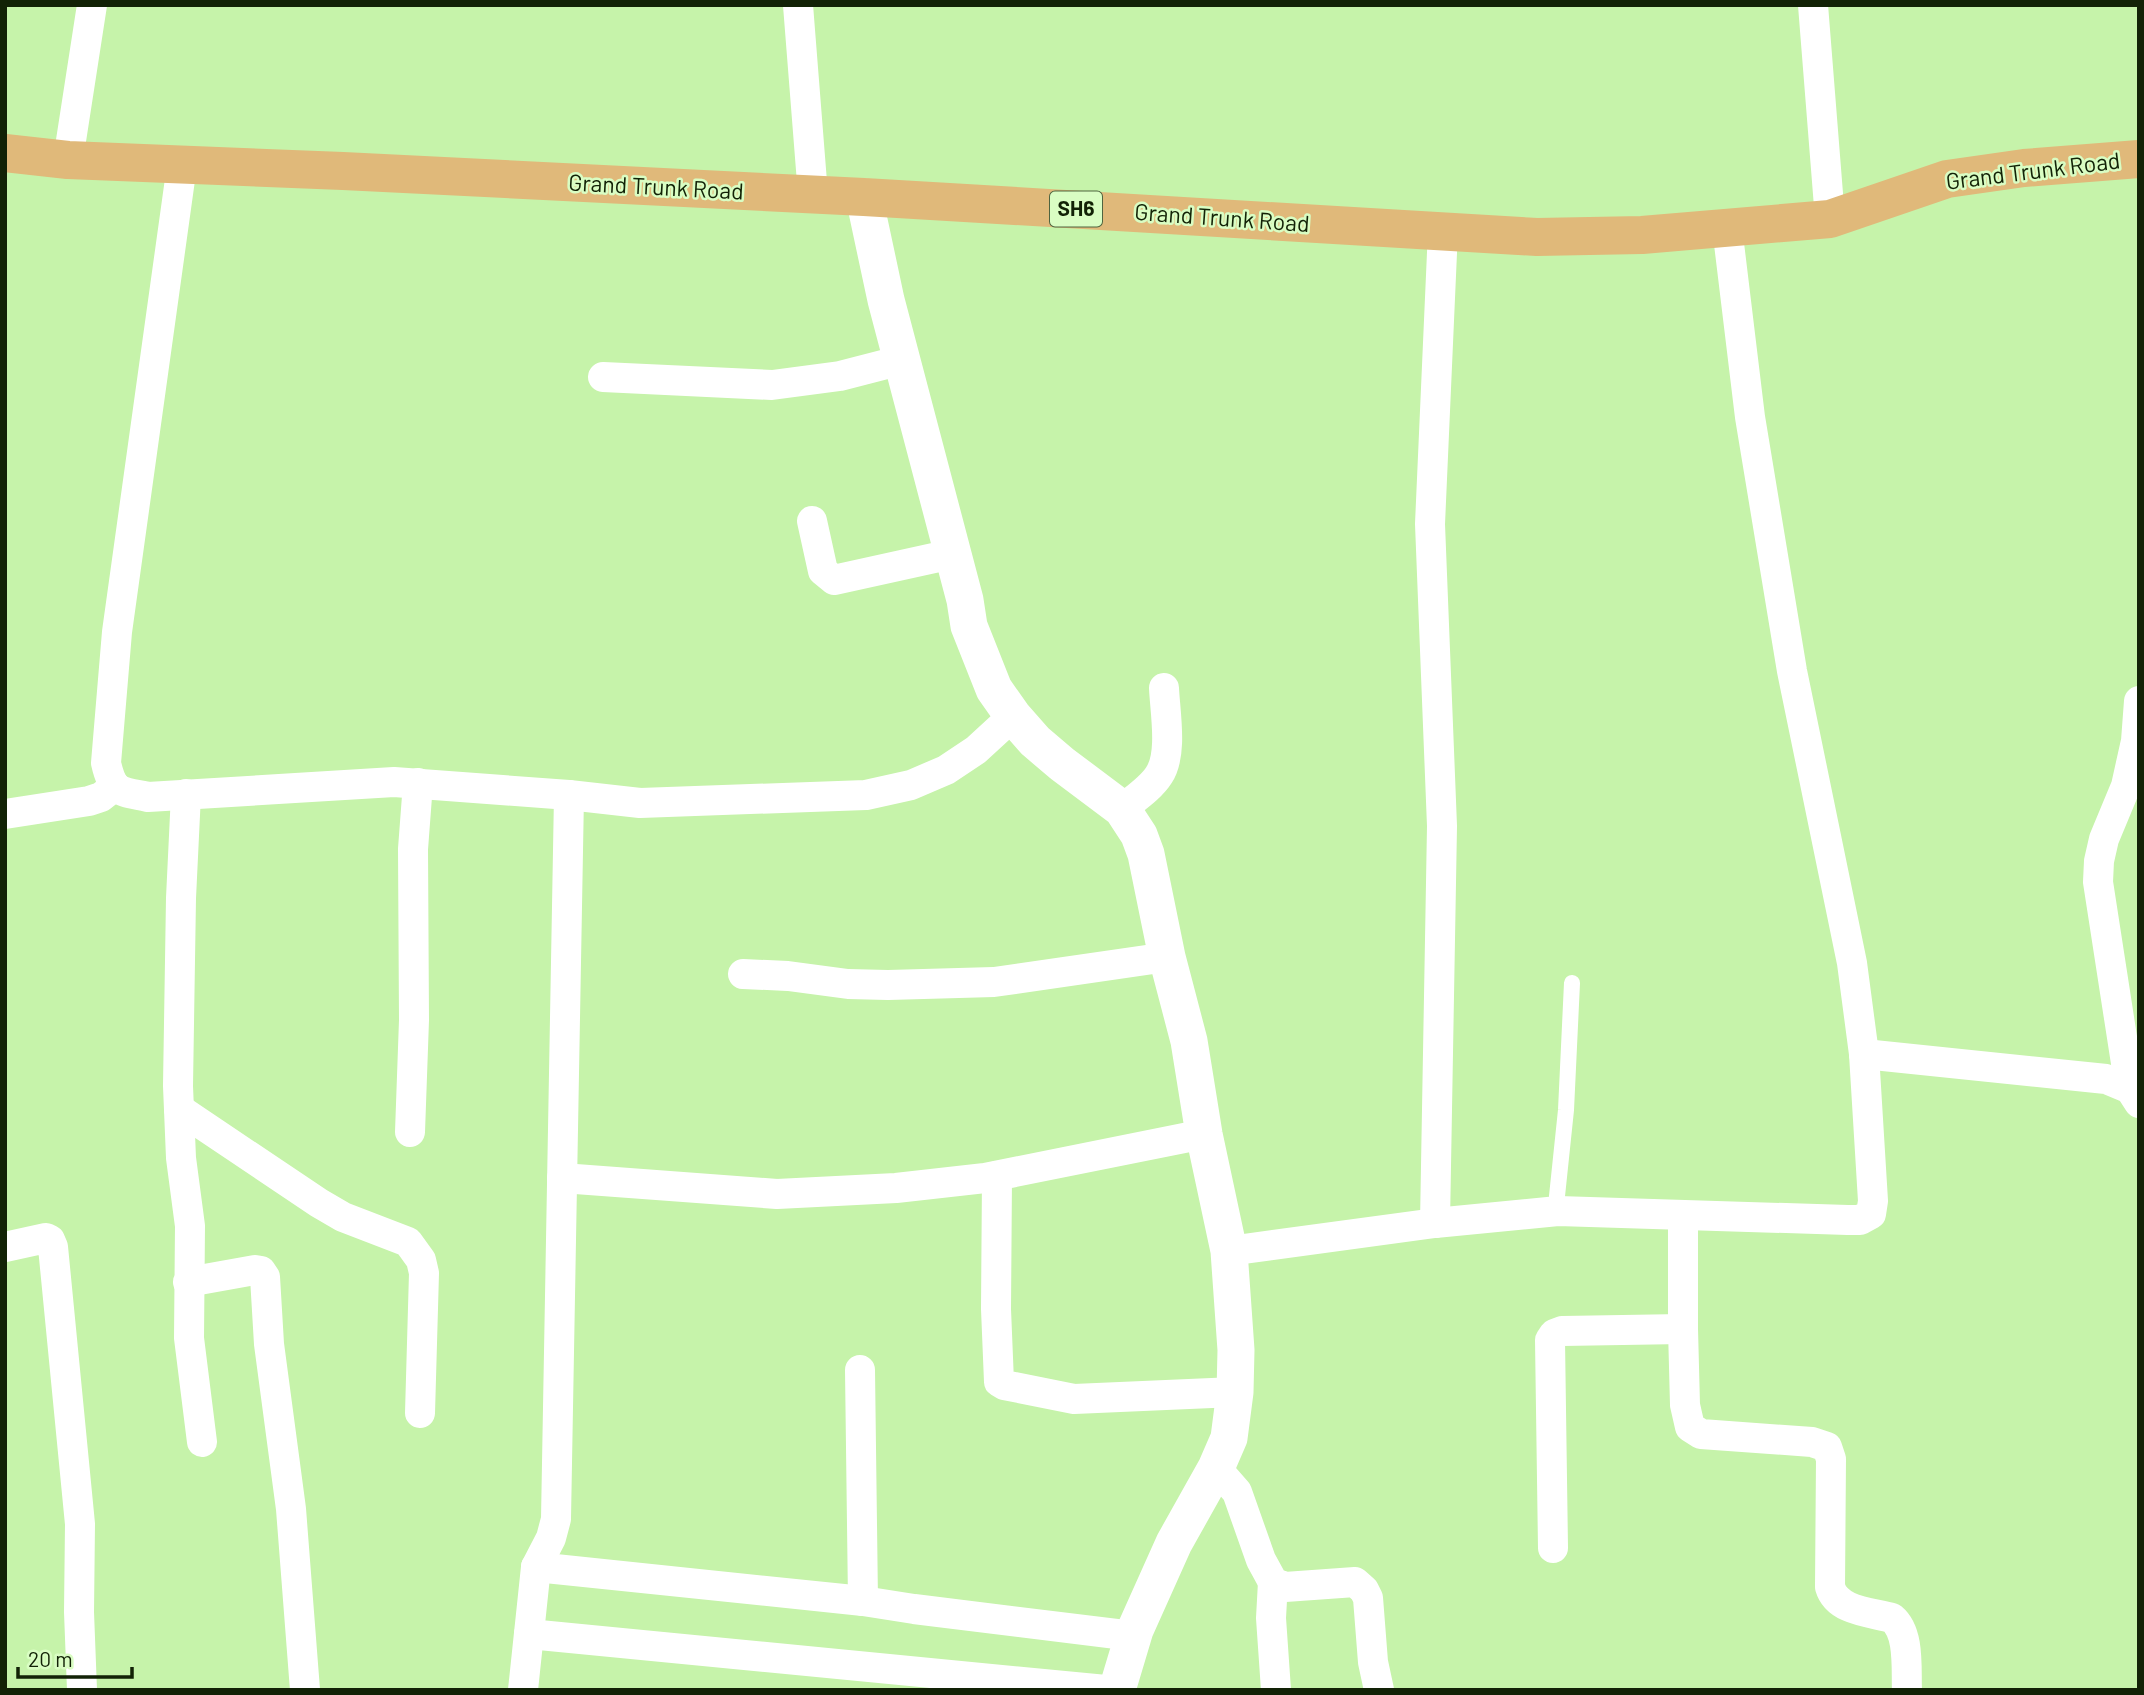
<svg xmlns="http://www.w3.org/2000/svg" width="2144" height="1695" font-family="Barlow,sans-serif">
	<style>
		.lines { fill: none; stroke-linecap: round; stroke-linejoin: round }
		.service { stroke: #fff; stroke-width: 16 }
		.minor { stroke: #fff; stroke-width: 30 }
		.tertiary { stroke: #fff; stroke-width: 37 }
		.primary { stroke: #e0b97a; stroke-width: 38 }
		.labels { text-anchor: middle; stroke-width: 5; stroke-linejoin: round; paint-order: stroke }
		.shield { fill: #d9fdc3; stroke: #4e643f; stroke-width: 2 }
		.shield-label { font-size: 21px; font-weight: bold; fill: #122206 }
		.street-label { font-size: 23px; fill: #122206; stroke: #d9fdc3 }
	</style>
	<rect width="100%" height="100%" fill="#c6f3aa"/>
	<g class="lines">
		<!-- service -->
		<path class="service" d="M1558 1211 1557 1196 1566 1110 1572 983"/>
		<!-- minor -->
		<g class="minor">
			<path d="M798 5 813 195"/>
			<path d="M1813 5 1830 219"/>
			<path d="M68 160 92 5"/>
			<path d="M182 165 117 632 106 763C113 794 120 791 148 797L394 782 569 795 640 803 866 795 911 785 946 770 976 750 1013 716"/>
			<path d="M603 377 772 385 840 376 902 360"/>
			<path d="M812 521 823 571 834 580 952 554"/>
			<path d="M186 794 181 898 178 1086 181 1158 190 1226 189 1338 202 1442"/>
			<path d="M1122 809C1134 799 1151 788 1159 775 1173 754 1165 712 1164 688"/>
			<path d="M5 814 89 801 101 797 115 786"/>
			<path d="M743 974 788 976 848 984 888 985 994 982 1167 957"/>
			<path d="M1864 1054 2106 1079 2130 1089 2139 1103"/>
			<path d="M2130 1089 2098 882 2099 861 2104 839 2126 786 2136 741 2139 701"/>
			<path d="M179 1109 319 1203 343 1217 408 1242 421 1260 424 1273 420 1413"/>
			<path d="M410 1132 414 1020 413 849 418 783"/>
			<path d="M997 1176 996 1309 999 1382 1004 1385 1074 1399 1235 1392"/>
			<path d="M562 1178 777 1194 896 1188 985 1178 1204 1134"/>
			<path d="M1683 1216V1329L1685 1405 1690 1427 1701 1434 1812 1442 1827 1447 1831 1459 1830 1587C1837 1611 1870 1612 1892 1618 1910 1633 1906 1668 1907 1690"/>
			<path d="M1435 1223 1442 826 1430 524 1443 230"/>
			<path d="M5 1247 46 1238 50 1240 53 1247 80 1524 79 1612 82 1690"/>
			<path d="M1229 1251 1435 1223 1558 1211 1848 1220H1860L1871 1214 1873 1201 1864 1054 1852 963 1792 671 1750 417 1727 227"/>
			<path d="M188 1282 255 1270 261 1271 265 1277 269 1344 291 1509 305 1690"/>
			<path d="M860 1370 863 1601"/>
			<path d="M1216 1468 1237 1492 1261 1560 1273 1582 1285 1587 1355 1582 1364 1590 1368 1598 1373 1662 1379 1690"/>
			<path d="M1553 1548 1550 1340 1554 1334 1562 1331 1683 1329"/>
			<path d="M536 1567 863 1601 914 1609 1133 1636"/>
			<path d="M1273 1582 1271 1618 1276 1690"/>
			<path d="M529 1634 1106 1690"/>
			<path d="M523 1690 536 1567 551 1538 556 1519 569 795"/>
		</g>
		<!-- tertiary -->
		<path class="tertiary" d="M864 197 886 300 965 600 969 626 994 689 1013 716 1035 741 1062 764 1122 809 1139 835 1146 854 1167 957 1189 1041 1204 1134 1229 1251 1236 1350 1235 1392 1229 1438 1216 1468 1174 1543 1135 1630 1117 1690"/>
		<!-- primary -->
		<path class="primary" d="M5 153 68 160 343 171 864 197 1537 237 1642 235 1830 219 1947 179 2024 168 2139 159"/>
	</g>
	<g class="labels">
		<!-- shield labels -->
		<rect class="shield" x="1050" y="191.5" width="52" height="35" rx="5"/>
		<g class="shield-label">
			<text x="1076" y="216">SH6</text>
		</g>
		<!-- street labels -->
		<g class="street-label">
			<text transform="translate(2033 171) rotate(-7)" y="8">Grand Trunk Road</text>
			<text transform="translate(656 187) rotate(3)" y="8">Grand Trunk Road</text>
			<text transform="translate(1222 218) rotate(4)" y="8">Grand Trunk Road</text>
		</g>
	</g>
	<!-- border -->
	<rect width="2144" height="1695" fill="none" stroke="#122206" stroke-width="14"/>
	<!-- scale -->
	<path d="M18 1667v10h114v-10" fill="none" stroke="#122206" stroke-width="3.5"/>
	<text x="28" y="1667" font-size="21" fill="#122206" stroke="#d9fdc3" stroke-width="5" paint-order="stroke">20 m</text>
</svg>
